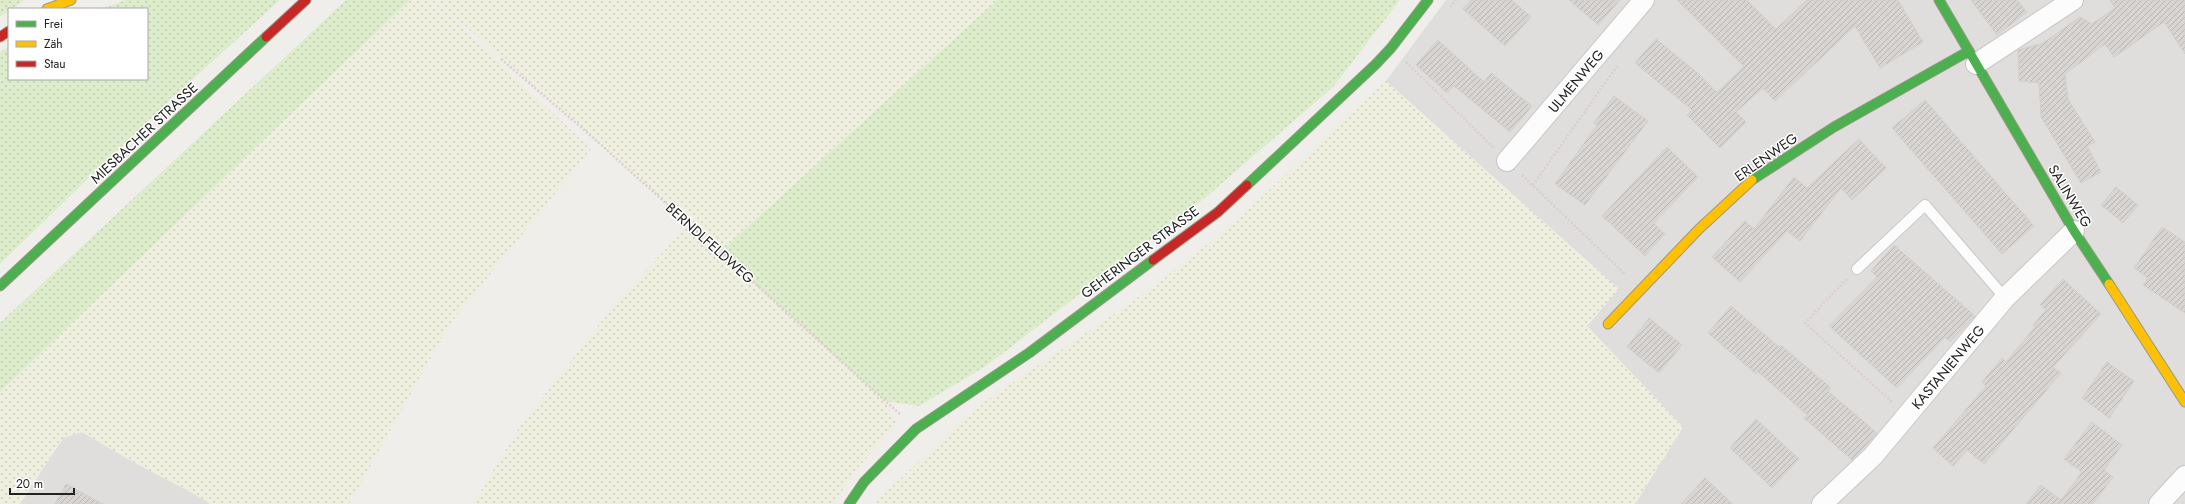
<svg xmlns="http://www.w3.org/2000/svg" width="2185" height="504" font-family="Jost,sans-serif">
	<style>
		.residential { fill: #dfdedc }
		.farmland { fill: url(#farmland-dots) }
		.grass { fill: url(#grass-dots) }
		.building { fill: url(#building-hatch); stroke: #d3d0cc }
		.lines { fill: none; stroke-linecap: round; stroke-linejoin: round }
		.lane-casing { stroke: #c9c8c7; stroke-width: 12 }
		.street-casing { stroke: #c9c8c7; stroke-width: 22 }
		.fast-casing { stroke: #999a82; stroke-width: 11 }
		.slow-casing { stroke: #999a82; stroke-width: 11 }
		.jam-casing { stroke: #999a82; stroke-width: 11 }
		.path { stroke: #dccecd; stroke-width: 2.5; stroke-dasharray: 2 2; stroke-linecap: butt }
		.lane { stroke: #fdfcfc; stroke-width: 10 }
		.street { stroke: #fdfcfc; stroke-width: 20 }
		.fast { stroke: #4caf50; stroke-width: 9 }
		.slow { stroke: #ffc107; stroke-width: 9 }
		.jam { stroke: #c62828; stroke-width: 9 }
		.labels { text-anchor: middle; stroke-width: 3; stroke-linejoin: round; paint-order: stroke }
		.street-label { font-size: 14px; fill: #222; stroke: #fff }
	</style>
	<defs>
		<pattern id="farmland-dots" width="8" height="8" patternUnits="userSpaceOnUse"><rect width="8" height="8" fill="#efefdf"/><path d="M2 2h.1M6 6h.1" fill="none" stroke="#cdcdbf" stroke-width="1.8" stroke-linecap="round"/></pattern>
		<pattern id="grass-dots" width="8" height="8" patternUnits="userSpaceOnUse"><rect width="8" height="8" fill="#ddeccb"/><path d="M2 2h.1M6 6h.1" fill="none" stroke="#bdcaae" stroke-width="1.8" stroke-linecap="round"/></pattern>
		<pattern id="building-hatch" width="6" height="6" patternUnits="userSpaceOnUse"><rect width="6" height="6" fill="#d7d4d2"/><path d="M-1 1l2-2M0 6l6-6M5 7l2-2" fill="none" stroke="#b8b6b4"/></pattern>
	</defs>
	<rect width="100%" height="100%" fill="#f0eeeb"/>
	<!-- residential -->
	<g class="residential">
		<path d="M1446 0H2185V504H1635L1683 427 1587 326 1618 289 1386 81Z"/>
		<path d="M82 432 126 458 200 497 210 504H20L63 438Z"/>
	</g>
	<!-- farmland -->
	<g class="farmland">
		<path d="M410 0H433L591 149 449 325 349 504H210L200 497 126 458 82 432 63 438 20 504H0V392Z"/>
		<path d="M435 0H997L720 252 885 401 896 423 856 470 833 504H473L519 428 612 308 689 224 590 135Z"/>
		<path d="M1386 81 1619 289 1587 326 1683 427 1635 504H873L983 403 1152 288 1233 224Z"/>
	</g>
	<!-- grass -->
	<g class="grass">
		<path d="M0 0H24L0 17Z"/>
		<path d="M126 0H280L160 109 0 264V52L9 46V79H147V9H102Z"/>
		<path d="M346 0H410L0 392V323Z"/>
		<path d="M997 0H1400L1333 87 1206 197 986 366 919 406 885 401 720 252Z"/>
	</g>
	<!-- building -->
	<g class="building">
		<path d="M1471 0H1512L1531 17 1505 46 1463 9Z"/>
		<path d="M1569 0H1620L1598 25Z"/>
		<path d="M1677 0H1747L1776 29 1807 0H1898L1923 42 1880 68 1855 26 1775 101 1763 88 1736 112 1746 122 1720 148 1687 115 1692 110 1635 63 1656 39 1700 75 1717 92 1744 67Z"/>
		<path d="M1971 0H2017L2027 12 1997 35Z"/>
		<path d="M2110 0H2185V54L2164 22 2114 57 2105 44 2065 74 2068 99 2095 142 2087 146 2101 172 2081 183 2041 117 2039 83 2019 81 2018 50 2043 43 2080 17 2092 24 2115 8Z"/>
		<path d="M1438 40 1484 82 1491 73 1532 106 1510 132 1454 86 1447 93 1416 65Z"/>
		<path d="M1614 96 1648 121 1585 205 1555 184 1597 125 1594 123Z"/>
		<path d="M1925 100 2034 226 2002 254 1892 128Z"/>
		<path d="M1859 139 1886 168 1852 200 1841 188 1800 241 1787 231 1740 282 1712 257 1745 221 1754 229 1794 177 1807 188Z"/>
		<path d="M1667 147 1698 177 1654 223 1665 234 1645 256 1602 216Z"/>
		<path d="M2116 187 2138 205 2123 223 2101 205Z"/>
		<path d="M2162 227 2185 242V313L2143 285 2148 278 2134 268Z"/>
		<path d="M1894 245 1975 316 1950 342 1945 337 1897 388 1829 326 1877 277 1871 271Z"/>
		<path d="M2063 279 2101 314 2053 367 2061 373 1984 464 1967 450 1953 466 1933 448 1986 386 1982 382 2002 358 2006 362 2035 327 2033 325 2046 310 2040 305Z"/>
		<path d="M1731 306 1779 347 1781 345 1831 388 1828 391 1877 433 1852 460 1804 418 1807 415 1774 386 1758 372 1756 374 1708 333Z"/>
		<path d="M1649 318 1682 345 1659 373 1627 347Z"/>
		<path d="M2107 362 2134 381 2109 418 2082 398Z"/>
		<path d="M1756 419 1799 459 1772 488 1730 448Z"/>
		<path d="M2092 422 2122 445 2104 470 2113 477 2093 504H2026L2041 485 2061 500 2082 472 2064 459Z"/>
		<path d="M1705 478 1733 504H1681Z"/>
		<path d="M66 484 103 504H55Z"/>
	</g>
	<g class="lines">
		<defs>
			<path id="lane" d="M1857 269 1925 205 2005 298"/>
			<g id="street">
				<path d="M1976 64 2073 0"/>
				<path d="M1507 161 1644 0"/>
				<path d="M1822 504 1873 456 2005 298 2074 231"/>
				<path d="M2159 504 2185 476"/>
			</g>
			<g id="fast">
				<path d="M1939 0 2074 231 2109 284"/>
				<path d="M1752 180 1834 127 1969 51"/>
				<path d="M1247 185 1376 64 1391 48 1428 0"/>
				<path d="M0 286 266 37"/>
				<path d="M849 504 864 482 916 429 1029 353 1153 260"/>
			</g>
			<g id="slow">
				<path d="M47 9 71 0"/>
				<path d="M2109 284 2185 402"/>
				<path d="M1608 324 1699 229 1752 180"/>
			</g>
			<g id="jam">
				<path d="M0 37 9 31"/>
				<path d="M266 37 306 0"/>
				<path d="M1153 260 1218 212 1247 185"/>
			</g>
		</defs>
		<!-- lane casing -->
		<use href="#lane" class="lane-casing"/>
		<!-- street casing -->
		<use href="#street" class="street-casing"/>
		<!-- fast casing -->
		<use href="#fast" class="fast-casing"/>
		<!-- slow casing -->
		<use href="#slow" class="slow-casing"/>
		<!-- jam casing -->
		<use href="#jam" class="jam-casing"/>
		<!-- path -->
		<g class="path">
			<path d="M1450 7 1456 0"/>
			<path d="M501 59 590 135 901 415"/>
			<path d="M1406 62 1493 147"/>
			<path d="M1522 175 1625 274"/>
			<path d="M1533 185 1617 66"/>
			<path d="M1847 279 1805 323 1892 402"/>
		</g>
		<!-- lane -->
		<use href="#lane" class="lane"/>
		<!-- street -->
		<use href="#street" class="street"/>
		<!-- fast -->
		<use href="#fast" class="fast"/>
		<!-- slow -->
		<use href="#slow" class="slow"/>
		<!-- jam -->
		<use href="#jam" class="jam"/>
	</g>
	<g class="labels">
		<!-- street labels -->
		<g class="street-label">
			<text transform="translate(1576 81) rotate(-50)" y="5">ULMENWEG</text>
			<text transform="translate(144 133) rotate(-43)" y="5">MIESBACHER STRASSE</text>
			<text transform="translate(1766 157) rotate(-35)" y="5">ERLENWEG</text>
			<text transform="translate(2070 196) rotate(59)" y="5">SALINWEG</text>
			<text transform="translate(710 243) rotate(42)" y="5">BERNDLFELDWEG</text>
			<text transform="translate(1140 252) rotate(-37)" y="5">GEHERINGER STRASSE</text>
			<text transform="translate(1948 367) rotate(-50)" y="5">KASTANIENWEG</text>
		</g>
	</g>
	<!-- legend -->
	<rect x="8" y="8" width="140" height="72" fill="#ffffff" stroke="#a7a7a7"/>
	<rect x="16" y="21" width="20" height="6" fill="#4caf50" stroke="#a7a7a7"/>
	<text x="44" y="28" font-size="12" fill="#222222">Frei</text>
	<rect x="16" y="41" width="20" height="6" fill="#ffc107" stroke="#a7a7a7"/>
	<text x="44" y="48" font-size="12" fill="#222222">Zäh</text>
	<rect x="16" y="61" width="20" height="6" fill="#c62828" stroke="#a7a7a7"/>
	<text x="44" y="68" font-size="12" fill="#222222">Stau</text>
	<!-- scale -->
	<path d="M10 488v6h64v-6" fill="none" stroke="#222222" stroke-width="2"/>
	<text x="16" y="488" font-size="12" fill="#222222" stroke="#ffffff" stroke-width="3" paint-order="stroke">20 m</text>
</svg>
